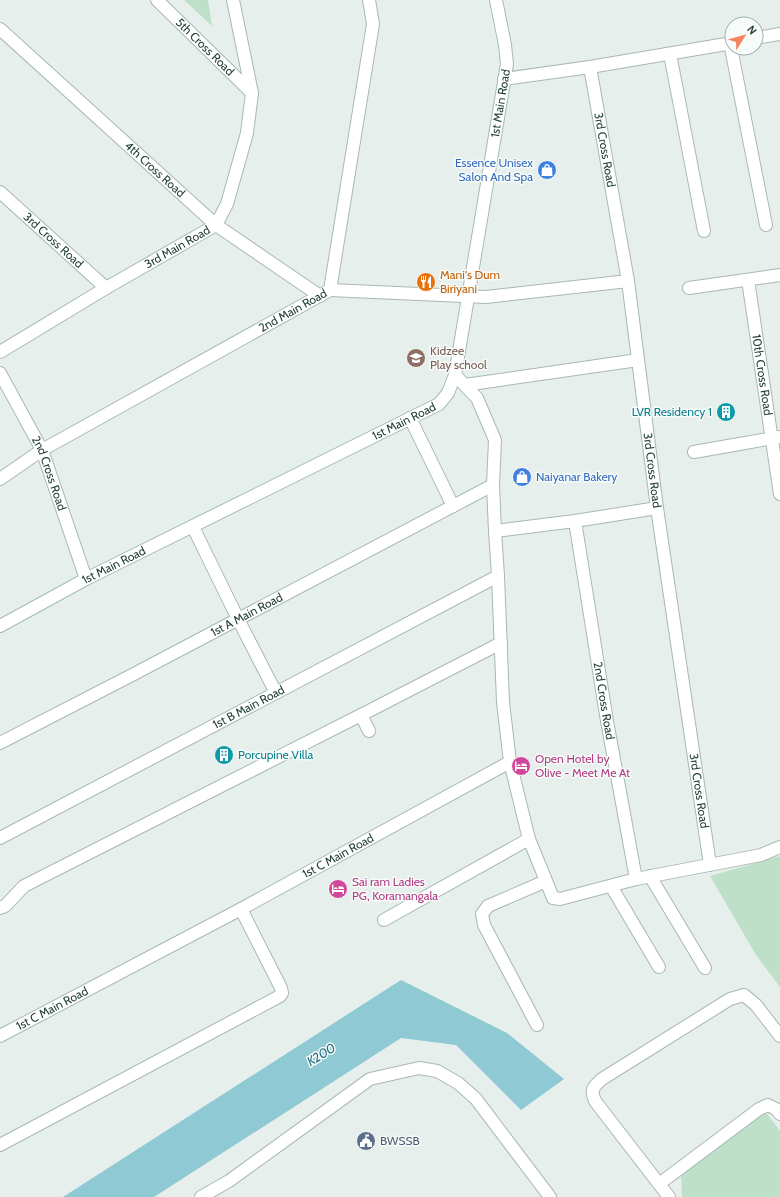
<svg xmlns="http://www.w3.org/2000/svg" width="780" height="1197" font-family="Cabin,sans-serif">
	<style>
		.green { fill: #bfe0c8 }
		.water { fill: #8ec9d4 }
		.lines { fill: none; stroke-linecap: round; stroke-linejoin: round }
		.street-casing { stroke: #a8b8b2; stroke-width: 14 }
		.secondary-casing { stroke: #a4bbb3; stroke-width: 14 }
		.street { stroke: #fff; stroke-width: 12 }
		.secondary { stroke: #fff; stroke-width: 12 }
		.labels { text-anchor: middle; stroke-width: 3; stroke-linejoin: round; paint-order: stroke }
		.street-label { font-size: 12px; fill: #24423a; stroke: #f7fbf9 }
		.shop-label { font-size: 12px; fill: #366cbe; stroke: #f7fbf9; text-anchor: end }
		.food-label { font-size: 12px; fill: #c56008; stroke: #f7fbf9; text-anchor: start }
		.education-label { font-size: 12px; fill: #785e54; stroke: #f7fbf9; text-anchor: start }
		.culture-label { font-size: 12px; fill: #0d838f; stroke: #f7fbf9; text-anchor: end }
		.hotel-label { font-size: 12px; fill: #b23c85; stroke: #f7fbf9; text-anchor: start }
		.service-label { font-size: 12px; fill: #4e5e75; stroke: #f7fbf9; text-anchor: start }
		.water-label { font-size: 13px; font-style: italic; fill: #1c6f80; stroke: #f7fbf9 }
	</style>
	<rect width="100%" height="100%" fill="#e6efeb"/>
	<!-- green -->
	<g class="green">
		<path d="M184 0H208L212 26Z"/>
		<path d="M780 856V987L756 955 710 876Z"/>
		<path d="M765 1111 780 1131V1197H682L681 1173Z"/>
	</g>
	<!-- water -->
	<path class="water" d="M401 980 507 1033 564 1079 521 1110 456 1045 401 1038 154 1197H63Z"/>
	<g class="lines">
		<defs>
			<g id="street">
				<path id="s1" d="M157 0 252 93"/>
				<path id="s2" d="M0 29 216 225 320 296"/>
				<path d="M756 38 780 34"/>
				<path d="M730 43 766 225"/>
				<path d="M670 54 704 231"/>
				<path d="M590 67 732 43"/>
				<path id="s3" d="M504 79 590 67 628 281 657 508 710 865"/>
				<path id="s4" d="M0 192 106 288"/>
				<path id="s5" d="M748 280 780 494"/>
				<path d="M689 288 780 275"/>
				<path d="M330 290 486 297 628 281"/>
				<path id="s6" d="M0 352 106 288 216 225 227 204 247 133 252 93 233 0"/>
				<path id="s7" d="M0 373 42 450 86 579"/>
				<path d="M455 375 477 398 495 440 493 485 495 531 498 576 503 702 510 762 529 839 553 898 560 899 636 879 761 855 780 847"/>
				<path d="M465 385 638 360"/>
				<path d="M410 418 453 506"/>
				<path d="M694 452 779 437"/>
				<path id="s8" d="M0 479 42 450 330 290 373 24 369 0"/>
				<path id="s9" d="M575 521 607 721 636 879"/>
				<path d="M193 527 238 619 276 693"/>
				<path d="M495 531 575 521 657 508"/>
				<path d="M361 715 369 731"/>
				<path id="s10" d="M0 743 134 674 493 485"/>
				<path id="s11" d="M0 838 498 576"/>
				<path d="M650 876 705 968"/>
				<path d="M611 886 659 967"/>
				<path d="M0 908 5 906 24 886 361 715 501 643"/>
				<path d="M384 920 529 839"/>
				<path d="M537 1025 484 925 482 914 488 906 546 881"/>
				<path id="s12" d="M0 1036 241 909 510 762"/>
				<path d="M0 1145 280 996 282 993 281 988 241 909"/>
				<path d="M659 1184 759 1109 768 1105 776 1109 780 1114"/>
				<path d="M201 1197 229 1181 370 1079 419 1068 437 1071 458 1083 476 1099 550 1197"/>
				<path d="M669 1197 595 1101C590 1089 593 1087 602 1079L730 999 744 995 756 1005 780 1036"/>
			</g>
			<g id="secondary">
				<path id="s13" d="M0 626 86 579 439 404 448 393 455 375 507 64 505 45 496 0"/>
			</g>
		</defs>
		<!-- street casing -->
		<use href="#street" class="street-casing"/>
		<!-- secondary casing -->
		<use href="#secondary" class="secondary-casing"/>
		<!-- street -->
		<use href="#street" class="street"/>
		<!-- secondary -->
		<use href="#secondary" class="secondary"/>
	</g>
	<!-- icons -->
	<defs>
		<symbol id="shop-disc" viewBox="-11 -11 22 22"><circle r="9.5" fill="#3f7fe0" stroke="#f7fbf9"/><path d="M-5-2.5h2.3a2.7 3.5 0 0 1 5.4 0H5L5.5 6h-11ZM-1.5-2.5h3a1.5 2.3 0 0 0-3 0Z" fill="#fff"/></symbol>
		<symbol id="restaurant-disc" viewBox="-11 -11 22 22"><circle r="9.5" fill="#e8710a" stroke="#f7fbf9"/><path d="M-5-6h1v4h1v-4h1v4h1v-4h1v5L-1.5 .5V6h-2V.5L-5-1ZM5-6V6H3V1.5H1.5Q1.5-4 5-6Z" fill="#fff"/></symbol>
		<symbol id="school-disc" viewBox="-11 -11 22 22"><circle r="9.5" fill="#8d6e63" stroke="#f7fbf9"/><path d="M0-5L7-2L0 1L-7-2ZM-4 1L0 2.5L4 1V4Q0 6-4 4Z" fill="#fff"/></symbol>
		<symbol id="building-disc" viewBox="-11 -11 22 22"><circle r="9.5" fill="#0f9aa8" stroke="#f7fbf9"/><path d="M-4-6H4V6H1V3H-1V6H-4ZM-2.5-4.3h1.7v1.8h-1.7ZM.8-4.3h1.7v1.8H.8ZM-2.5-1h1.7V.8h-1.7ZM.8-1h1.7V.8H.8Z" fill="#fff"/></symbol>
		<symbol id="hotel-disc" viewBox="-11 -11 22 22"><circle r="9.5" fill="#d1479c" stroke="#f7fbf9"/><path d="M-6-4.5h1.5V1H6V5H4.5V3h-9V5H-6ZM-4 0a1.8 1.8 0 1 1 3.6 0ZM.5 0V-2.5h3Q6-2.5 6 0Z" fill="#fff"/></symbol>
		<symbol id="civic-disc" viewBox="-11 -11 22 22"><circle r="9.5" fill="#5c6f8a" stroke="#f7fbf9"/><path d="M-.6-6.5H3V-4.5H.6V-3L4-1V1h2V6H-6V1h2V-1L-.6-3ZM-1.2 2.5V6h2.4V2.5Z" fill="#fff"/></symbol>
	</defs>
	<g fill-rule="evenodd">
		<use href="#shop-disc" x="536" y="159" width="22" height="22"/>
		<use href="#restaurant-disc" x="415" y="271" width="22" height="22"/>
		<use href="#school-disc" x="405" y="347" width="22" height="22"/>
		<use href="#building-disc" x="715" y="401" width="22" height="22"/>
		<use href="#shop-disc" x="511" y="466" width="22" height="22"/>
		<use href="#building-disc" x="213" y="744" width="22" height="22"/>
		<use href="#hotel-disc" x="510" y="755" width="22" height="22"/>
		<use href="#hotel-disc" x="327" y="878" width="22" height="22"/>
		<use href="#civic-disc" x="355" y="1130" width="22" height="22"/>
	</g>
	<g class="labels">
		<!-- street labels -->
		<g class="street-label">
			<text dy="4" stroke="none"><textPath href="#s1" startOffset="67">5th Cross Road</textPath></text>
			<text dy="4" stroke="none"><textPath href="#s13" startOffset="801">1st Main Road</textPath></text>
			<text dy="4" stroke="none"><textPath href="#s3" startOffset="171">3rd Cross Road</textPath></text>
			<text dy="4" stroke="none"><textPath href="#s2" startOffset="209">4th Cross Road</textPath></text>
			<text dy="4" stroke="none"><textPath href="#s4" startOffset="72">3rd Cross Road</textPath></text>
			<text dy="4" stroke="none"><textPath href="#s6" startOffset="206">3rd Main Road</textPath></text>
			<text dy="4" stroke="none"><textPath href="#s8" startOffset="338">2nd Main Road</textPath></text>
			<text dy="4" stroke="none"><textPath href="#s5" startOffset="96">10th Cross Road</textPath></text>
			<text dy="4" stroke="none"><textPath href="#s13" startOffset="453">1st Main Road</textPath></text>
			<text dy="4" stroke="none"><textPath href="#s3" startOffset="495">3rd Cross Road</textPath></text>
			<text dy="4" stroke="none"><textPath href="#s7" startOffset="112">2nd Cross Road</textPath></text>
			<text dy="4" stroke="none"><textPath href="#s13" startOffset="129">1st Main Road</textPath></text>
			<text dy="4" stroke="none"><textPath href="#s10" startOffset="278">1st A Main Road</textPath></text>
			<text dy="4" stroke="none"><textPath href="#s9" startOffset="182">2nd Cross Road</textPath></text>
			<text dy="4" stroke="none"><textPath href="#s11" startOffset="281">1st B Main Road</textPath></text>
			<text dy="4" stroke="none"><textPath href="#s3" startOffset="819">3rd Cross Road</textPath></text>
			<text dy="4" stroke="none"><textPath href="#s12" startOffset="383">1st C Main Road</textPath></text>
			<text dy="4" stroke="none"><textPath href="#s12" startOffset="59">1st C Main Road</textPath></text>
		</g>
		<!-- shop labels -->
		<g class="shop-label">
			<text x="533" y="167">Essence Unisex<tspan x="533" dy="14">Salon And Spa</tspan></text>
			<text x="536" y="481" text-anchor="start">Naiyanar Bakery</text>
		</g>
		<!-- food labels -->
		<g class="food-label">
			<text x="440" y="279">Mani's Dum<tspan x="440" dy="14">Biriyani</tspan></text>
		</g>
		<!-- education labels -->
		<g class="education-label">
			<text x="430" y="355">Kidzee<tspan x="430" dy="14">Play school</tspan></text>
		</g>
		<!-- culture labels -->
		<g class="culture-label">
			<text x="712" y="416">LVR Residency 1</text>
			<text x="238" y="759" text-anchor="start">Porcupine Villa</text>
		</g>
		<!-- hotel labels -->
		<g class="hotel-label">
			<text x="535" y="763">Open Hotel by<tspan x="535" dy="14">Olive - Meet Me At</tspan></text>
			<text x="352" y="886">Sai ram Ladies<tspan x="352" dy="14">PG, Koramangala</tspan></text>
		</g>
		<!-- service labels -->
		<g class="service-label">
			<text x="380" y="1145">BWSSB</text>
		</g>
		<!-- water labels -->
		<g class="water-label">
			<text transform="translate(321 1054) rotate(-32)" y="5">K200</text>
		</g>
	</g>
	<!-- north arrow -->
	<g transform="translate(744 36) rotate(53)"><circle r="19" fill="#f7fbf9" stroke="#a3b1ad"/>
	<path d="M0-3L7 15L0 10L-7 15Z" fill="#f4845f"/>
	<text y="-6" font-size="11" font-weight="bold" text-anchor="middle" fill="#24423a">N</text>
	</g>
</svg>
